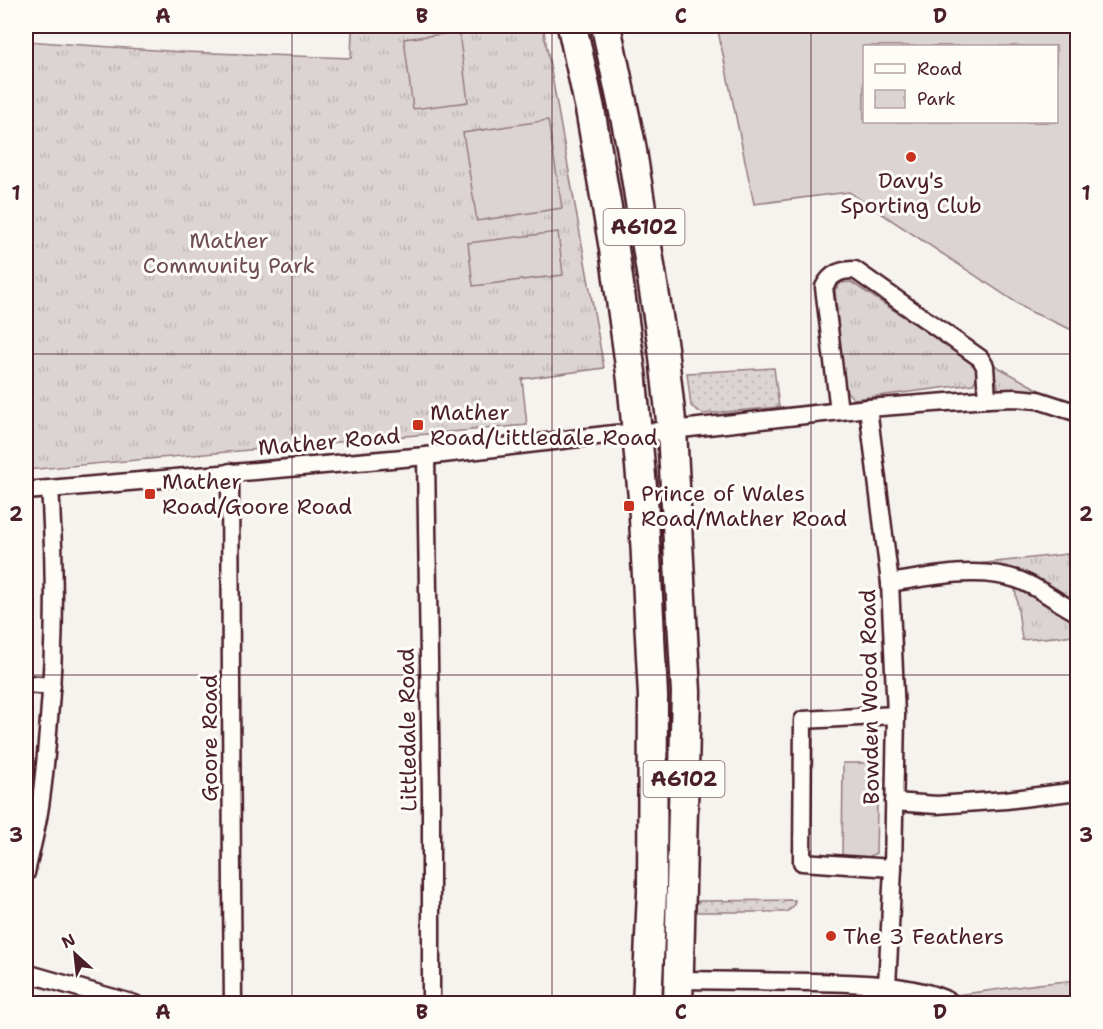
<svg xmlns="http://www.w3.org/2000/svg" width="1103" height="1029" font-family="'Shantell Sans',sans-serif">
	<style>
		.grass { fill: url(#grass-dots); stroke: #937a7e; stroke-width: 1.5 }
		.park { fill: url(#park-tufts); stroke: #937a7e; stroke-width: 1.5 }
		.garden { fill: #dcd4d2; stroke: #937a7e; stroke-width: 1.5; fill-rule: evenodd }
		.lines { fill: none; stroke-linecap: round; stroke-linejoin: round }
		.minor-casing { stroke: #4a1f2b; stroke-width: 21 }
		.trunk-casing { stroke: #4a1f2b; stroke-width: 33 }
		.minor { stroke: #fdfcf7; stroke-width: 16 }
		.trunk { stroke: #fdfcf7; stroke-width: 28 }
		.grid { fill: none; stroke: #4a1f2b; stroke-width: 1.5; stroke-opacity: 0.55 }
		.poi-dot { fill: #c8321e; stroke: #fdfcf7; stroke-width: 2 }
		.labels { text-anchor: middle; stroke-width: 6; stroke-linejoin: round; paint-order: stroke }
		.shield { fill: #fdfcf7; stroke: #806168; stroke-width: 1.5 }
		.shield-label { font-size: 21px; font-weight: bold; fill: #4a1f2b }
		.poi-label { font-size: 22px; fill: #4a1f2b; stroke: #fdfcf7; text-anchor: start }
		.park-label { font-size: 22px; fill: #6e4c55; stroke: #fdfcf7 }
		.street-label { font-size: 22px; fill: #4a1f2b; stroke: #fdfcf7 }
		.neatline { fill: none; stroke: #4a1f2b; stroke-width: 2 }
		.grid-label { font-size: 20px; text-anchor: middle; font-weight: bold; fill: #4a1f2b }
	</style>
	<defs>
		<pattern id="grass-dots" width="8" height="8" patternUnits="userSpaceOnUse" patternTransform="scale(1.5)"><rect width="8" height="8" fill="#dcd4d2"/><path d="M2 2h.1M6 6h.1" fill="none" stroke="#beb6b4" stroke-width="1.8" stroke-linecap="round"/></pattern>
		<pattern id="park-tufts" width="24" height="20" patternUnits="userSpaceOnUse" patternTransform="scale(1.5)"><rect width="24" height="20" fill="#dcd4d2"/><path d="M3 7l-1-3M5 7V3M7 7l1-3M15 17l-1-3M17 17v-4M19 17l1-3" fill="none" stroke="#beb6b4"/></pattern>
	</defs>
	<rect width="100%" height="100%" fill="#f6f3ef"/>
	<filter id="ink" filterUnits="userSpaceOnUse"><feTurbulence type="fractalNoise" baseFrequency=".0167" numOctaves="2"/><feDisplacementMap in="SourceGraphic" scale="12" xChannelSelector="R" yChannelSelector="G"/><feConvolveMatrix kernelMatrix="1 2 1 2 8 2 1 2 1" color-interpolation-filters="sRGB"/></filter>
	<g filter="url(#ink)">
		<!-- grass -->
		<g class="grass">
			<path d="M581 26H599L651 352 637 354Z"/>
			<path d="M774 368 779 407 703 414 691 406 687 373Z"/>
			<path d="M664 489 674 705 665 1004 658 1003 650 490Z"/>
			<path d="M795 900C795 906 792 909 786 912H692C693 907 694 902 699 901Z"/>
			<path d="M711 1000H850L880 1003H706Z"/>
		</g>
		<!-- park -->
		<g class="park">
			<path d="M371 26H543L604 368 522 379 527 425 26 470V41L183 52 351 58 352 31Z"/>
			<path d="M851 282 974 363 978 376 973 384 854 399 844 389 835 290 841 283Z"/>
			<path d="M991 363 1053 398 999 390Z"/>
			<path d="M1067 554 1074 605 1077 608V635L1022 640 1014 580 977 564Z"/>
			<path d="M1077 980V1003H968L949 996 1038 984Z"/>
		</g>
		<!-- garden -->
		<g class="garden">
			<path d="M717 26H1077V332L1029 311 849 192 754 204ZM864 46H1056V122H864Z"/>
			<path d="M459 32 468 102 413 109 404 39Z"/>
			<path d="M548 120 562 208 477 221 463 133Z"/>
			<path d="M558 232 563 275 473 286 468 243Z"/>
			<path d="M843 763H878L876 853 865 859 842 858Z"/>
		</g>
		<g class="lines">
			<defs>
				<g id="minor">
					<path d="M868 408 890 583 896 715 893 868 887 986"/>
					<path d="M839 411 824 287C831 273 841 270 855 270L980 358 985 366 987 399"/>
					<path d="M426 456 431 794V1004"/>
					<path d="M230 472 232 887 233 1004"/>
					<path d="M26 491 426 456 614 434 672 430 868 408 987 399 1015 398 1038 400 1078 413"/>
					<path d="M890 583C929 577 977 566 1016 579 1038 586 1056 602 1078 613"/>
					<path d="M26 684 52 686"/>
					<path d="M894 802 937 805 1006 800 1078 791"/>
					<path d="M893 868 802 862 803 720 896 715"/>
					<path d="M26 873C29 858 33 843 36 828 43 797 45 764 48 732 55 651 56 571 50 489"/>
					<path d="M26 973 135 1004"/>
					<path d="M679 980C724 981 769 981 813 982 853 983 919 983 954 1004"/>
				</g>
				<g id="trunk">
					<path d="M572 26 590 109 614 249 632 380 643 498 653 696 652 892 647 1004"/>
					<path d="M606 26 631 145 663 348 672 430 686 692 678 1004"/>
				</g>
			</defs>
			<!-- minor casing -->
			<use href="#minor" class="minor-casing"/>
			<!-- trunk casing -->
			<use href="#trunk" class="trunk-casing"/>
			<!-- minor -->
			<use href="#minor" class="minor"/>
			<!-- trunk -->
			<use href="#trunk" class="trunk"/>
		</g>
	</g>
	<!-- grid -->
	<path class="grid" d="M292 26V1004M552 26V1004M811 26V1004M26 354H1078M26 675H1078"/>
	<!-- markers -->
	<g class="poi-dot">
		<circle cx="911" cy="157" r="6"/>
		<rect x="412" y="419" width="12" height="12" rx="3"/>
		<rect x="144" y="488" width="12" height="12" rx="3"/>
		<rect x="623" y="500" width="12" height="12" rx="3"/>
		<circle cx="831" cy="936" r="6"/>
	</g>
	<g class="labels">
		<!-- shield labels -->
		<g class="shield">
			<rect x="603.5" y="209" width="81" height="36" rx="4.5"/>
			<rect x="643.5" y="761" width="81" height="36" rx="4.5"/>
		</g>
		<g class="shield-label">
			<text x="644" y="234">A6102</text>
			<text x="684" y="786">A6102</text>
		</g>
		<!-- poi labels -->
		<g class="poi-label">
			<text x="911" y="188" text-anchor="middle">Davy's<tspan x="911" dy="25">Sporting Club</tspan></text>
			<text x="430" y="420">Mather<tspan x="430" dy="25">Road/Littledale Road</tspan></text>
			<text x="162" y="489">Mather<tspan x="162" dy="25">Road/Goore Road</tspan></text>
			<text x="641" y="501">Prince of Wales<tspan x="641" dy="25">Road/Mather Road</tspan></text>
			<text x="843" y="944">The 3 Feathers</text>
		</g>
		<!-- park labels -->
		<g class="park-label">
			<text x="229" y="248">Mather<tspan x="229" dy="25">Community Park</tspan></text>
		</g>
		<!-- street labels -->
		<g class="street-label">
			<text transform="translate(329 441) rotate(-5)" y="8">Mather Road</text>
			<text transform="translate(869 697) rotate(-91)" y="8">Bowden Wood Road</text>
			<text transform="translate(407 730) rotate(-91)" y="8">Littledale Road</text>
			<text transform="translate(209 738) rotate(-90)" y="8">Goore Road</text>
		</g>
	</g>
	<!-- margin -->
	<rect width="1103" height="1029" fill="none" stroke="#fdfcf7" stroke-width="66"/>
	<!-- legend -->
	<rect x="863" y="45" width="195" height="78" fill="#fdfcf7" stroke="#b5a4a5" stroke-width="1.5"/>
	<rect x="875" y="64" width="30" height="9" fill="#fdfcf7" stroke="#b5a4a5" stroke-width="1.5"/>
	<text x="917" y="75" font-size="18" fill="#4a1f2b">Road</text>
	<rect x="875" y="90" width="30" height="18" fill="url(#park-tufts)" stroke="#b5a4a5" stroke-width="1.5"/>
	<text x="917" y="105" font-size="18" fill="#4a1f2b">Park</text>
	<!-- north arrow -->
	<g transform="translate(75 954) rotate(333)" stroke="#fdfcf7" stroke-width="4.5" paint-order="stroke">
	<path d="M0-4.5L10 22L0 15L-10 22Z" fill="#4a1f2b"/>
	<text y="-9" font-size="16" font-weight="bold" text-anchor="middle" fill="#4a1f2b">N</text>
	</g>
	<rect x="33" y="33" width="1037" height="963" class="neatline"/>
	<g class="grid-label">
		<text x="163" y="23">A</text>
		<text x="422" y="23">B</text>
		<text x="681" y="23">C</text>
		<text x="940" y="23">D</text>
		<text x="16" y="200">1</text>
		<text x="1086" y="200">1</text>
		<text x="16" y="521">2</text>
		<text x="1086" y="521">2</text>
		<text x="16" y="842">3</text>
		<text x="1086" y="842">3</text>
		<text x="163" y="1019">A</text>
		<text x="422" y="1019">B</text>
		<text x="681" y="1019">C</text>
		<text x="940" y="1019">D</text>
	</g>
</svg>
